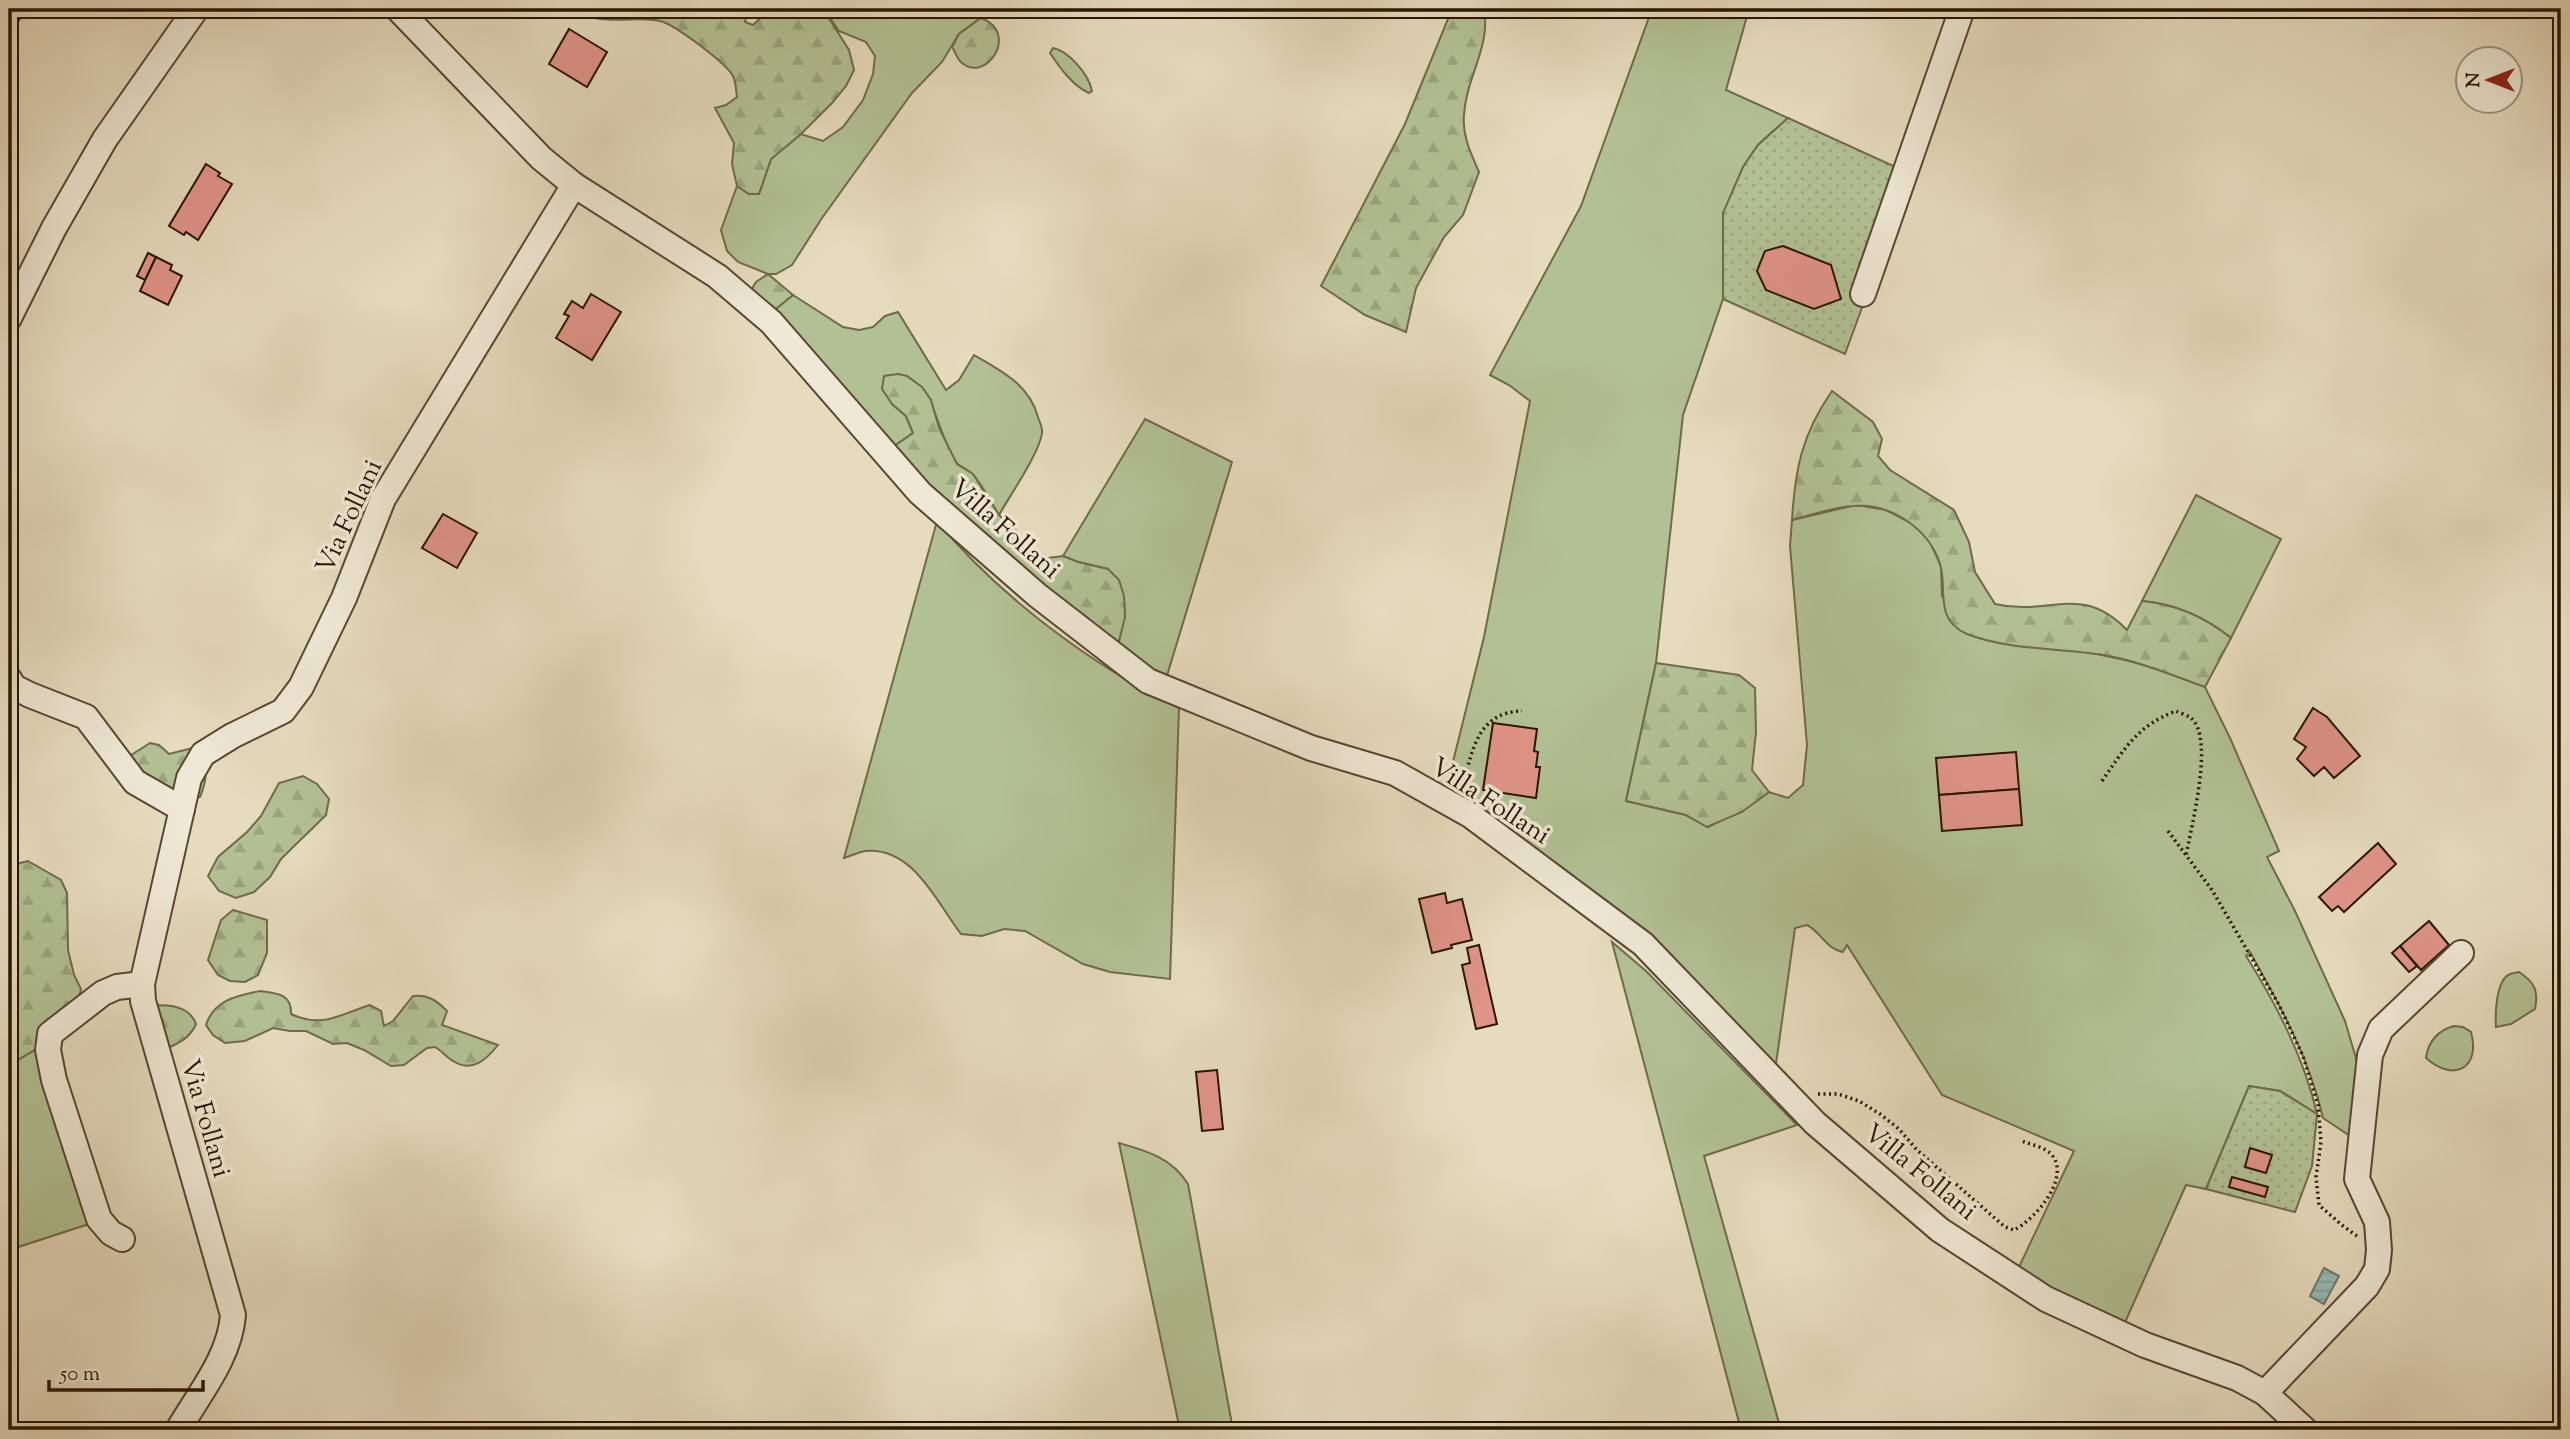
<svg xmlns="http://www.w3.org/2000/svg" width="2570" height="1439" font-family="'Sorts Mill Goudy',serif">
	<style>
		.grass { fill: #b2c194; stroke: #6e6b4a; stroke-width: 2 }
		.forest { fill: url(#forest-firs); stroke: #6e6b4a; stroke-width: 2 }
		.park { fill: url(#park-dots); stroke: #6e6b4a; stroke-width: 2 }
		.water { fill: url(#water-rules); stroke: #6b786e; stroke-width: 2 }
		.building { fill: #e09489; stroke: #291500; stroke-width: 2 }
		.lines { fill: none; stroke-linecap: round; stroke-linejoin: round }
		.minor-casing { stroke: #584630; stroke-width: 28 }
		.path { stroke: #291500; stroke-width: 3.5; stroke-dasharray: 2 3.5; stroke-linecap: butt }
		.minor { stroke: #efe8d5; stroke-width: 24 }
		.labels { text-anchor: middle; stroke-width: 7; stroke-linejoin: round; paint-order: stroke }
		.street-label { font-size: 26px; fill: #291500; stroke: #efe8d5 }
	</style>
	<defs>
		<pattern id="forest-firs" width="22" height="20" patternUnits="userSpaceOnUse" patternTransform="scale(1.75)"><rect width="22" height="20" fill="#b2c194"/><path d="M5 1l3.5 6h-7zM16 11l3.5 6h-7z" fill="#99a57e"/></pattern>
		<pattern id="park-dots" width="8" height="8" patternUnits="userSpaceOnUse" patternTransform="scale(1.75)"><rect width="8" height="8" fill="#b2c194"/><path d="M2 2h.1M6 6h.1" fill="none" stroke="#99a57e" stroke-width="1.8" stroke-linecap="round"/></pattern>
		<pattern id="water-rules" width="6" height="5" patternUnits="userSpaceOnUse" patternTransform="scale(1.75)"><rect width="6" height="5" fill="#97bab7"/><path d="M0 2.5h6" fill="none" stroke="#829f9c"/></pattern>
	</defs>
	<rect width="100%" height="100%" fill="#e6dbbe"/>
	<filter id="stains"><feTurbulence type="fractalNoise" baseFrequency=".00286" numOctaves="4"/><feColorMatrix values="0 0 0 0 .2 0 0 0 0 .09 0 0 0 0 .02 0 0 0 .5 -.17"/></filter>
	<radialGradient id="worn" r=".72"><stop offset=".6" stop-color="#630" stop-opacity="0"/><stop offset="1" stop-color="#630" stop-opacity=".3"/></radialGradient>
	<!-- grass -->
	<g class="grass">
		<path d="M845 9H993L959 34 942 62 912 93 822 218 792 265 776 274H768L738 262 727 251 721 230 737 186 749 194H759L771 159 801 134 823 141 843 127 863 100 873 74 875 56 866 42 839 31 828 15Z"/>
		<path d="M1652 9H1749L1726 90 1788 118 1758 145 1743 167 1736 184 1724 260 1723 299 1683 415 1656 663 1626 801 1686 815 1708 827 1755 802 1769 792 1788 798 1803 785 1807 745 1790 546 1792 520 1856 505 1886 510 1915 525 1929 540 1941 566 1942 596 1966 633C2012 645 2060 646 2106 656 2141 662 2172 675 2205 687L2230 738 2279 851 2267 857 2295 911 2345 1021 2358 1065 2350 1136 2323 1118C2309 1057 2280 1006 2250 952L2246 956C2277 1005 2304 1057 2317 1114L2280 1091 2249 1086 2206 1189 2186 1185 2123 1327 2076 1304 2018 1269 2074 1151 1942 1095 1847 945 1843 952C1826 949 1821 932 1807 925L1795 928 1775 1071 1446 790 1484 637 1530 401 1509 385 1490 375 1581 206Z"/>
		<path d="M1053 48C1069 51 1089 75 1092 91L1089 93C1073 86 1060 68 1050 53Z"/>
		<path d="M793 295 843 327 859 330 873 327 885 316 898 312 946 390 959 380 974 355C1001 371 1029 384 1038 417 1039 421 1043 428 1042 433 1040 452 1009 497 999 515 991 503 983 485 972 474 967 469 959 467 955 461 936 432 937 384 898 374L892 404 906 416 913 433 893 447 772 312Z"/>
		<path d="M1145 419 1232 462 1165 682 1118 645C1127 607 1129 603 1108 569L1078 562 1063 556Z"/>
		<path d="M2196 495 2281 539 2231 638C2205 617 2175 604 2142 601Z"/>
		<path d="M937 521C999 596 1091 665 1179 708L1170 979 1110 972 1083 964 1025 931 1004 929 982 936 961 934C937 903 913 846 865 851 859 852 851 856 844 858Z"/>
		<path d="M1612 942 1646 971 1797 1125 1704 1156 1781 1430H1741Z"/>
		<path d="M2519 972C2534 982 2539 990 2535 1009L2511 1024 2496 1027C2495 1014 2496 983 2508 975 2511 973 2515 973 2519 972Z"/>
		<path d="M2454 1026 2463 1027 2471 1032C2481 1068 2454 1083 2426 1058 2428 1042 2438 1030 2454 1026Z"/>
		<path d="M38 1048 95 1222 9 1250V1065Z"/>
		<path d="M1119 1143C1147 1151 1172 1158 1188 1184L1233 1430H1180Z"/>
	</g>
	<!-- forest -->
	<g class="forest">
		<path d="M576 9H749L745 22 753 25 770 9H823L849 50 854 70 846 86 832 103 801 134 771 159 759 194H749L737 186 732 164 734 143 715 108 726 105 737 97C736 91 736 82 733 76 726 63 674 24 660 21 636 15 598 28 576 9Z"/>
		<path d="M1452 9H1484C1491 47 1466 77 1464 115 1462 136 1471 153 1479 172L1463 215 1444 237 1416 288 1406 332 1365 315 1321 286 1405 124Z"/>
		<path d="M981 18C1021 33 985 85 961 62 957 59 955 51 952 47L959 34Z"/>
		<path d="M768 274 793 295 772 312 750 292 756 282Z"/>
		<path d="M898 374 907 376 922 387 931 400 939 428 957 464 973 474 999 515 1015 529 1026 546 1048 558 1063 556 1078 562 1108 569 1119 580 1124 596 1125 617 1118 645 955 513 893 447 913 433 906 416 892 404 882 389 884 376Z"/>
		<path d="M1832 391 1873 422 1882 439 1878 456 1890 470 1954 510 1969 542 1975 572 1995 604C2050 617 2080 582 2127 630L2142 601C2175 604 2205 617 2231 638L2205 687C2172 675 2139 661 2104 655 2061 648 2007 650 1967 634 1933 619 1948 589 1940 564 1929 529 1891 503 1854 506 1833 507 1812 515 1792 520 1795 469 1802 434 1832 391Z"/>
		<path d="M1656 663 1739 675 1755 688 1756 732 1752 770 1769 792 1742 812 1707 827 1686 815 1626 801Z"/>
		<path d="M150 743 159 745 169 754 197 747C208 765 208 778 200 797L180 803 125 759Z"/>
		<path d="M303 776 317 784 329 799 326 815 281 859 270 877 254 892 236 898 219 891 208 876 218 857 247 832 261 816 279 783Z"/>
		<path d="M28 861 61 880 67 893 68 950 74 975 81 989 77 1006 38 1048 9 1065V988L14 982C15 971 17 959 16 948 15 919 3 892 16 864Z"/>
		<path d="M233 910 267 920V953L258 975 245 982 230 981 218 975 208 960 221 920Z"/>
		<path d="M260 991C277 993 292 994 291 1014 323 1029 340 1014 370 1005L381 1011 384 1026 393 1021 413 996C428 994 437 1001 447 1011L442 1025 498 1045C486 1060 472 1073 453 1061 446 1057 442 1051 435 1047L427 1048 404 1065 391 1066 364 1050 347 1043 333 1044 306 1031H290L273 1028 245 1041 225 1043 213 1035 206 1025C214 1000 236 996 260 991Z"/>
		<path d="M151 1005C169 1005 189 1005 196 1024 190 1038 179 1043 166 1049Z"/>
	</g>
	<!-- park -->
	<g class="park">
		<path d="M1788 118 1911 174 1845 354 1723 299V213L1743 167 1758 145Z"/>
		<path d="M2249 1086 2280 1091 2317 1114 2312 1166 2295 1212 2206 1189Z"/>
	</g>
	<!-- water -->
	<path class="water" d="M2324 1268 2339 1276 2324 1304 2310 1296Z"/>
	<!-- building -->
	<g class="building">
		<path d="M569 29 607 52 587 87 549 64Z"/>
		<path d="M206 164 220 173 218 176 232 184 198 240 186 232 184 235 169 226Z"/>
		<path d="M1783 246 1831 265 1841 299 1814 309 1766 290 1757 271 1765 251Z"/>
		<path d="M148 253 156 257 145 280 137 276Z"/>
		<path d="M156 257 172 265 170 270 182 276 168 305 140 291Z"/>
		<path d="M591 294 621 312 592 360 556 338 569 316 564 314 572 301 583 308Z"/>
		<path d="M443 514 477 533 457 568 422 548Z"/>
		<path d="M2313 708 2327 717 2360 756 2334 778 2324 767 2314 776 2297 759 2306 747 2294 739Z"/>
		<path d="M1493 723 1537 729 1534 751 1538 752 1536 767H1540L1536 798 1483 790Z"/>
		<path d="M2016 752 2019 789 1939 795 1936 758Z"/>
		<path d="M2019 789 2022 825 1942 831 1939 795Z"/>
		<path d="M2378 843 2396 864 2344 912 2338 906 2332 911 2319 897Z"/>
		<path d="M1445 893 1447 903 1462 899 1472 940 1451 945 1452 948 1432 953 1419 899Z"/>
		<path d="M2429 921 2449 945 2421 970 2400 946Z"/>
		<path d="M1479 945 1497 1024 1476 1029 1462 965 1470 963 1467 948Z"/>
		<path d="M2400 946 2417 966 2409 972 2392 953Z"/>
		<path d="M1217 1070 1223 1129 1202 1131 1196 1072Z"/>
		<path d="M2250 1148 2272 1155 2266 1173 2245 1167Z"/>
		<path d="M2232 1177 2268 1187 2265 1197 2229 1187Z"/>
	</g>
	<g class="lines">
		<defs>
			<g id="minor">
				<path d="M398 9 541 158 574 185 717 276 771 322 920 493 1037 595 1148 681 1311 748 1395 773 1470 815 1643 944 1815 1123 1940 1230 2046 1299 2145 1345 2237 1378 2265 1393 2305 1430"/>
				<path d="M9 12 11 9"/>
				<path d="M1863 294 1962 9"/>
				<path d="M9 318 54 228 105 139 196 9"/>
				<path d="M9 679 14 687 30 695 86 717 135 782 182 809"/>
				<path d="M122 1239 111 1233 99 1219 54 1080 48 1050 50 1034 103 993 117 987 142 984"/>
				<path d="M2265 1393 2367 1286 2377 1269 2379 1250 2377 1222 2357 1179 2370 1055 2381 1029 2461 953"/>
				<path d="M178 1430C199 1394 230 1357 233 1315L143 1001 142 984 189 778 203 754 232 736 283 711 301 687 344 598 383 499 574 185"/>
			</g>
		</defs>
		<!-- minor casing -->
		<use href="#minor" class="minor-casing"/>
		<!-- path -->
		<g class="path">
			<path d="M2102 781C2125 748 2137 726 2176 711 2180 713 2187 715 2191 718 2215 738 2191 827 2186 856"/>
			<path d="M1463 786C1472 750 1478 712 1522 711"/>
			<path d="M2168 831 2212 890 2279 1005 2303 1056 2318 1105 2321 1142 2316 1177 2319 1205 2343 1226 2357 1236"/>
			<path d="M1818 1094H1838L1859 1101 1880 1114 1899 1129 1917 1150 2005 1227 2014 1230C2034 1220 2071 1179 2052 1155 2045 1147 2032 1145 2022 1141"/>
		</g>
		<!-- minor -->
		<use href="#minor" class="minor"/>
	</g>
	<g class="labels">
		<!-- street labels -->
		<g class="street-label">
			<text transform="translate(348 516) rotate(-65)" y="9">Via Follani</text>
			<text transform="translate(1006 528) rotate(41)" y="9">Villa Follani</text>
			<text transform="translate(1491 800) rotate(33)" y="9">Villa Follani</text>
			<text transform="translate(207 1118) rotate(74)" y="9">Via Follani</text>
			<text transform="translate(1921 1171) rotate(39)" y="9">Villa Follani</text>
		</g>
	</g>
	<!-- margin -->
	<rect width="2570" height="1439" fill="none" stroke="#e6dbbe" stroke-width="35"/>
	<rect x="10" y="10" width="2549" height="1418" fill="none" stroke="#291500" stroke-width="3.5"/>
	<rect x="18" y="18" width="2535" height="1404" fill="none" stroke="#291500" stroke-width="2"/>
	<!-- north arrow -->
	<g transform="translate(2489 80) rotate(270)"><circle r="33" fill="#efe8d5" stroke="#a09480" stroke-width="2"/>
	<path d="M0-5L12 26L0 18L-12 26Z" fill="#8f2418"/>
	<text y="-10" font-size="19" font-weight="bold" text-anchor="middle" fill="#291500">N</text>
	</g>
	<!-- scale -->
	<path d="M49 1380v10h154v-10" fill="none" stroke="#291500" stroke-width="3.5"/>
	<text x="60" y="1380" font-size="21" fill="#291500" stroke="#efe8d5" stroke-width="5" paint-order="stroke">50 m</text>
	<rect width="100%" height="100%" filter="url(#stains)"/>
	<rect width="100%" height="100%" fill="url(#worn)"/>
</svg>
